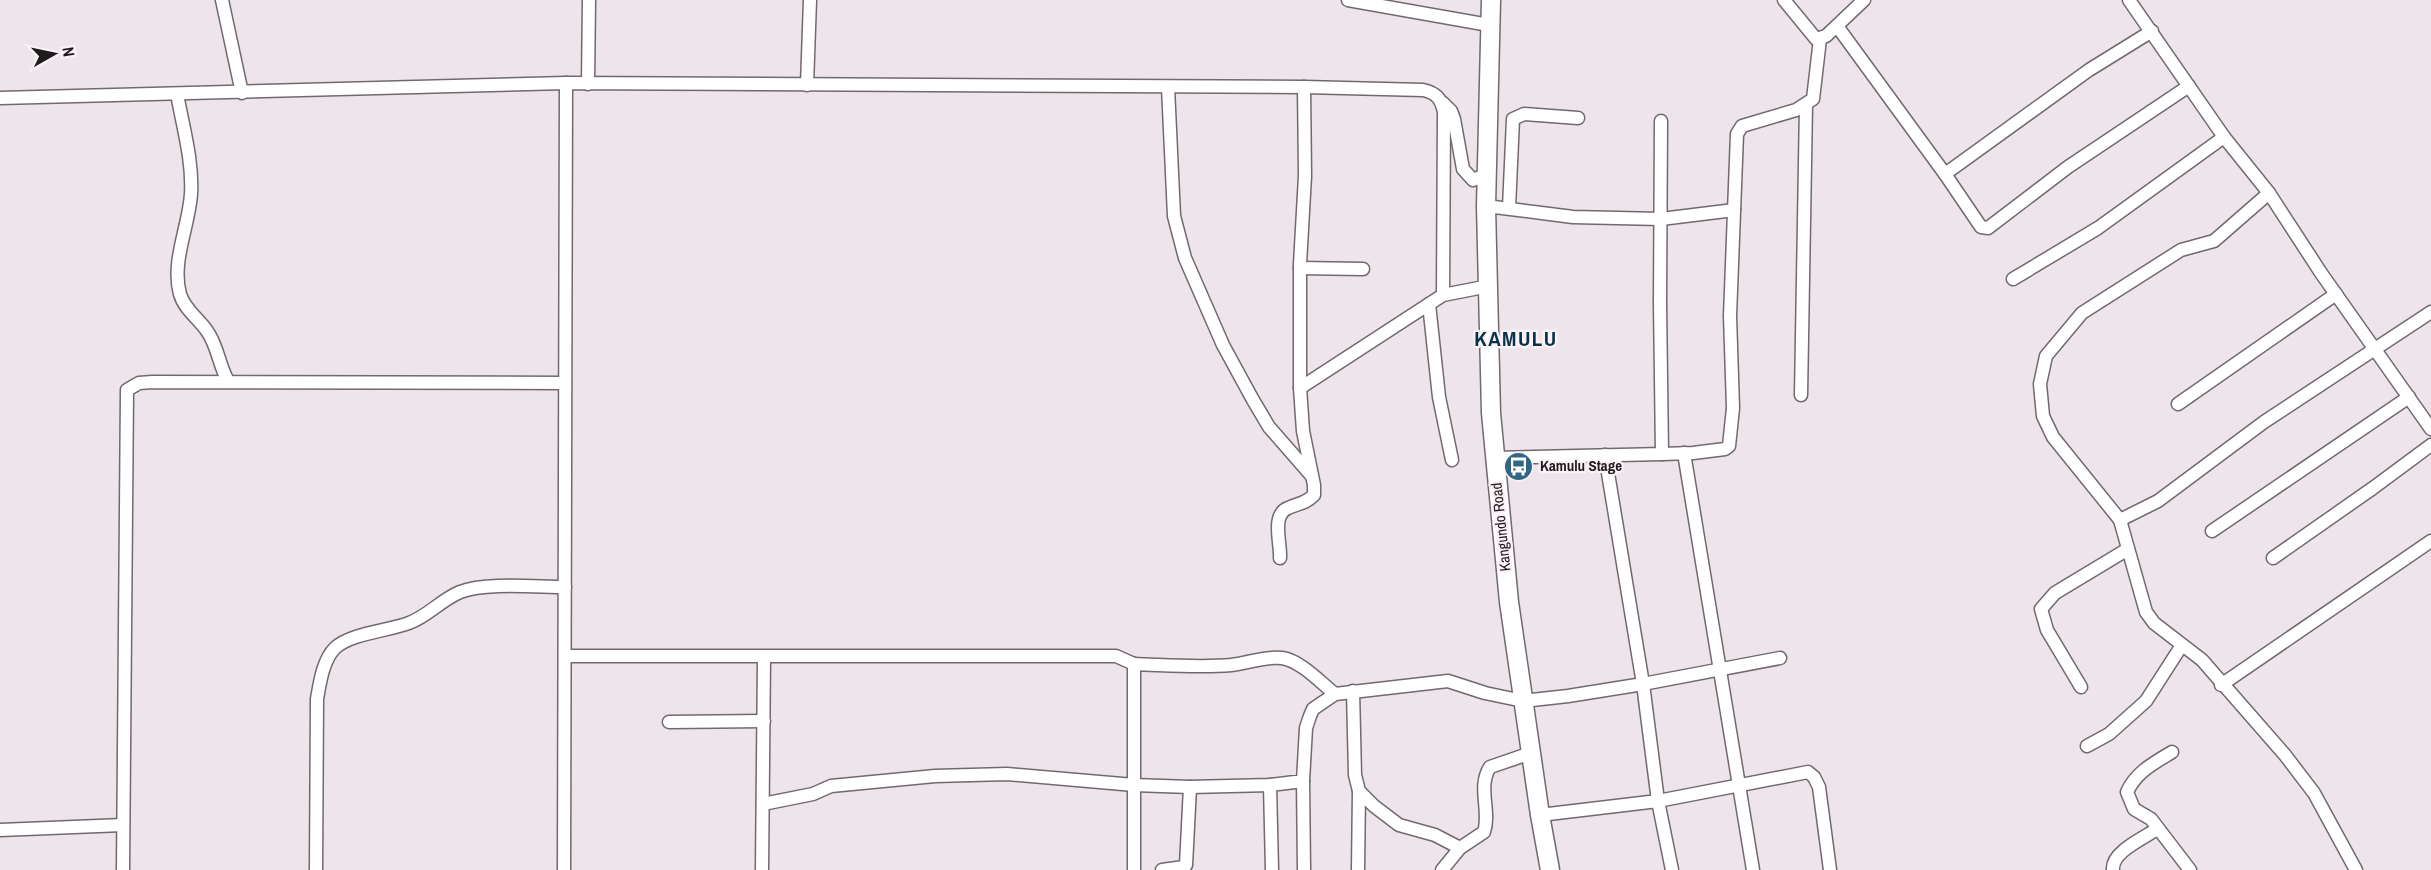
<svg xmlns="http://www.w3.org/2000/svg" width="2431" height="870" font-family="'Archivo Narrow',sans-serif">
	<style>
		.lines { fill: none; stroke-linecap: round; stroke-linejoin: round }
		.minor-casing { stroke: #71696e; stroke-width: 15 }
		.highway-casing { stroke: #71696e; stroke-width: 21 }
		.minor { stroke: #fff; stroke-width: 12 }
		.highway { stroke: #fff; stroke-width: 18 }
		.labels { text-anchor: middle; stroke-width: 4.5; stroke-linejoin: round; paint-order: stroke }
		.poi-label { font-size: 15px; font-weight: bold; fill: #1e1b1d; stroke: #fbf2f8; text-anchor: start }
		.street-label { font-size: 15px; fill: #1e1b1d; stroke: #fbf2f8 }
		.district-label { font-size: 21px; font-weight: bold; letter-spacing: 1.5px; fill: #053348; stroke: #fbf2f8 }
	</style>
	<rect width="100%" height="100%" fill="#eee4eb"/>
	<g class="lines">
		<defs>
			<g id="minor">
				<path d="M222 0 242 93"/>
				<path d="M1348 0 1489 25"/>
				<path d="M1784 0 1816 39 1826 36 1864 0"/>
				<path d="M2129 0 2224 137 2269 193 2321 273 2431 429"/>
				<path d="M1837 26 1945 174 1981 227 1988 228 2068 167 2189 86"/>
				<path d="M588 84 589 0"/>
				<path d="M807 85 810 0"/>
				<path d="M1168 87 1174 216 1185 258 1223 345 1253 400 1269 427 1311 475"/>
				<path d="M177 94C183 127 193 161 191 194 189 226 171 262 180 294 184 309 199 319 207 331 218 346 219 366 228 381"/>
				<path d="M0 98 566 83 1304 87 1423 90C1437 93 1441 99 1444 112L1443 295 1489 286"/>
				<path d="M1443 103 1451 111 1454 119 1463 169 1473 180 1487 174"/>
				<path d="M1945 174 2089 70 2152 31"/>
				<path d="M2269 193 2214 241 2181 250 2082 313 2046 356 2040 384 2043 416 2053 437 2120 520 2146 612 2154 623 2202 660 2285 755 2314 793 2356 870"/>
				<path d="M1486 206 1573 217 1661 219 1734 210"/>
				<path d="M1509 208 1513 119 1524 114 1578 118"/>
				<path d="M1300 268 1363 269"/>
				<path d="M2013 279 2098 228 2224 137"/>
				<path d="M1429 304 1439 397 1452 460"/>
				<path d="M1300 388 1443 295"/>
				<path d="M1801 395 1806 105"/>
				<path d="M2178 404 2336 294"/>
				<path d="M1684 453 1753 870"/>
				<path d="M1662 454 1693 453 1725 449 1729 446 1733 408 1730 316 1737 134 1742 126 1796 110 1813 99 1820 39"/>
				<path d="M1605 455 1643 684 1658 801 1672 870"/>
				<path d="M1494 458 1662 454 1660 303 1661 121"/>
				<path d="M2120 520 2158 501 2264 422 2431 312"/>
				<path d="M2212 531 2409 397"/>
				<path d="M1280 558C1281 543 1271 515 1288 508 1299 503 1305 504 1314 495V485L1303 431 1300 388V264L1305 176 1304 87"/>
				<path d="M2273 558 2373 488 2431 445"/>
				<path d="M565 656H1116L1134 664V870"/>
				<path d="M1134 664C1166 665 1199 668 1231 665 1248 663 1265 656 1282 658 1301 661 1320 682 1335 694"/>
				<path d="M2221 685 2431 541"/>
				<path d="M2081 687 2047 630 2041 609 2055 593 2128 549"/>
				<path d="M1353 691 1355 775 1359 791 1374 806 1399 825 1435 835 1460 848"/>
				<path d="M669 722 764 721"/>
				<path d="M2087 746 2109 734 2146 701 2182 645"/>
				<path d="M2172 752C2154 763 2136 772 2127 792L2134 809 2151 819 2190 870"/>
				<path d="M1303 781 1304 870"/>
				<path d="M1270 785 1272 870"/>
				<path d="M763 804 813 794 831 786 935 776 1007 774 1134 785 1190 787 1270 785 1303 781 1306 728 1310 716 1313 709 1335 694 1448 681 1485 693 1523 701 1568 696 1643 684 1780 658"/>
				<path d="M1540 815 1658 801 1808 772 1814 777 1819 787 1830 870"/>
				<path d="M0 830 123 825"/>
				<path d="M123 870 127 390 139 383 152 382 565 383"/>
				<path d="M316 870 317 699C320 682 323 660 335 648 351 633 388 631 409 623 428 616 441 600 460 592 486 582 536 587 565 587"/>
				<path d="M564 870 566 83"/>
				<path d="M762 870 764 657"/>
				<path d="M1162 870 1184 867 1186 865 1190 787"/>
				<path d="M1358 870 1359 791"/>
				<path d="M1442 870 1460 848 1484 832C1491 811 1477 787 1490 767L1531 753"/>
				<path d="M2113 870C2111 852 2144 838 2157 829"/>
			</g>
			<path id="highway" d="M1491 0 1486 206 1491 413 1509 602 1540 815 1550 870"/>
		</defs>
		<!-- minor casing -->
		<use href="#minor" class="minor-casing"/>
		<!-- highway casing -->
		<use href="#highway" class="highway-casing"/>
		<!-- minor -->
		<use href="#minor" class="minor"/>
		<!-- highway -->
		<use href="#highway" class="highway"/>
	</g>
	<!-- icons -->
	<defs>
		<symbol id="bus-disc" viewBox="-11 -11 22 22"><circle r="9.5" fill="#326783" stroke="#fbf2f8"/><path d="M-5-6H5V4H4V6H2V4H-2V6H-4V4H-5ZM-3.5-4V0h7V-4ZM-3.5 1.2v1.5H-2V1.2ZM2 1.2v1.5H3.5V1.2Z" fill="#fff"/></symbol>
	</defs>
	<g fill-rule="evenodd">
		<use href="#bus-disc" x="1502" y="450" width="33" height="33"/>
	</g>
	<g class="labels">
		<!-- poi labels -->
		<g class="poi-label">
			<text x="1540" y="471">Kamulu Stage</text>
		</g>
		<!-- street labels -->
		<g class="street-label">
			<text transform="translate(1501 527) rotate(-96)" y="5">Kangundo Road</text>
		</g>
		<!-- district labels -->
		<g class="district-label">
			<text x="1516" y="346">KAMULU</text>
		</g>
	</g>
	<!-- north arrow -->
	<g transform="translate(54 54) rotate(81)" stroke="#fbf2f8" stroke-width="4.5" paint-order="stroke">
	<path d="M0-4.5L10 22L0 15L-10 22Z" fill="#1e1b1d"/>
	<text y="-9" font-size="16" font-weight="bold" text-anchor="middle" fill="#1e1b1d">N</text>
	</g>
</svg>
